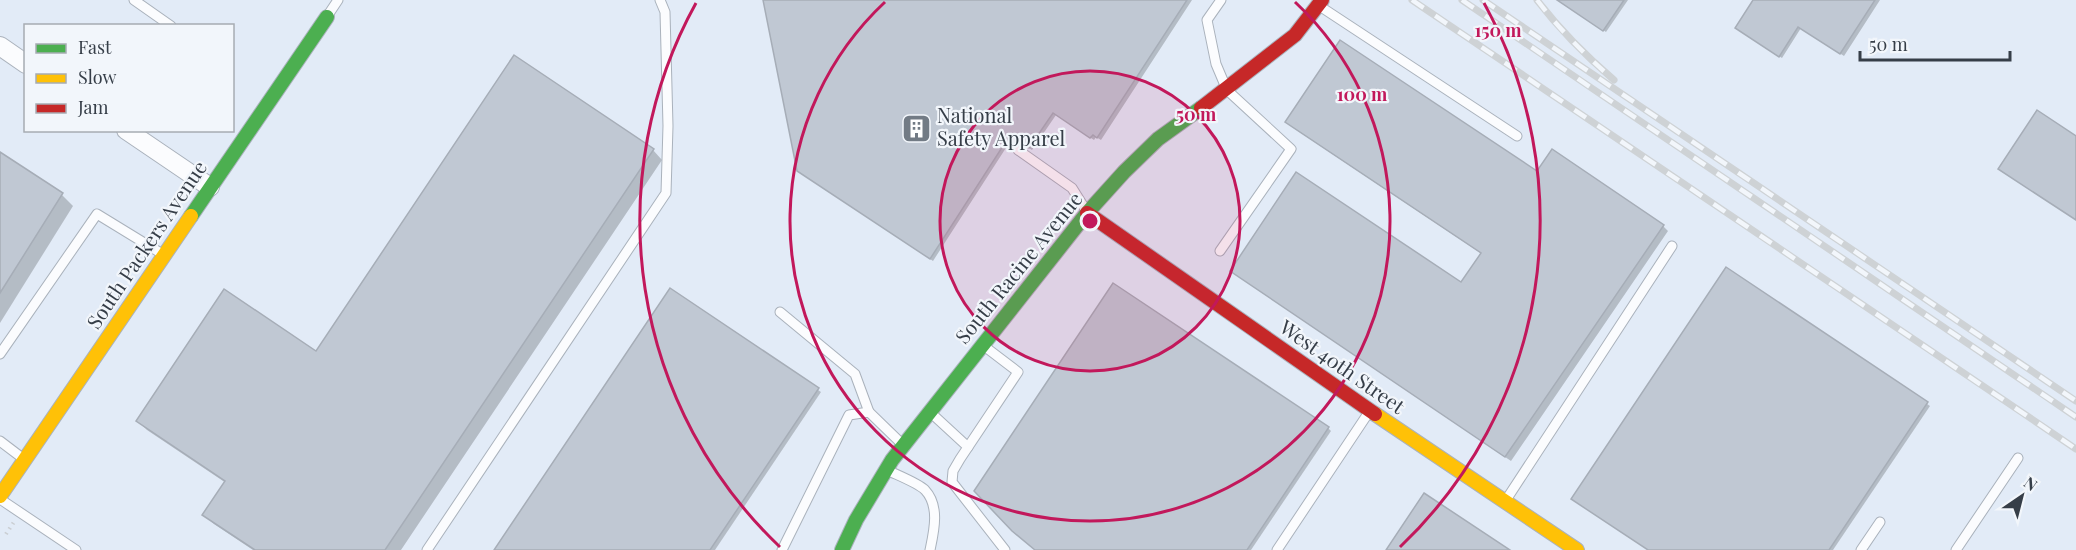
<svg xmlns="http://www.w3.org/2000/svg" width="2076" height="550" font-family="'Playfair Display',serif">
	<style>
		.shadow { fill: #0003 }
		.building { fill: #c0c8d3; stroke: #a6adb7; stroke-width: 1.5 }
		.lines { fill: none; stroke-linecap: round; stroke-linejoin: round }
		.lane-casing { stroke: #aab2bc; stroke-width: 11 }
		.street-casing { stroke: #aab2bc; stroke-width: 20 }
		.fast-casing { stroke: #aab2bc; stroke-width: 16 }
		.slow-casing { stroke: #aab2bc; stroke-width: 16 }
		.jam-casing { stroke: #aab2bc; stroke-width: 16 }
		.path { stroke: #caced2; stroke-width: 4; stroke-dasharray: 1.5 4.5; stroke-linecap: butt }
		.lane { stroke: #fbfcfe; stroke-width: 9 }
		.street { stroke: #fbfcfe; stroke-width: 18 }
		.fast { stroke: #4caf50; stroke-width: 14 }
		.slow { stroke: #ffc107; stroke-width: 14 }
		.jam { stroke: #c62828; stroke-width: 14 }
		.rail-casing { stroke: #ced2d5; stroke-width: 7 }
		.rail { stroke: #f2f6fb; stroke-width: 4.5; stroke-dasharray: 14; stroke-linecap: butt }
		.ring { fill: none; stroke: #c2185b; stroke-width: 3 }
		.labels { text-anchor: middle; stroke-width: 4.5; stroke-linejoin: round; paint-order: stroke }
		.poi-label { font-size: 20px; fill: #363e48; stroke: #f2f6fb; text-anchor: start }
		.street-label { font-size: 20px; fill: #363e48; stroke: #f2f6fb }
		.centre { fill: #c2185b; stroke: #f2f6fb; stroke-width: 3 }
		.ring-label { font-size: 18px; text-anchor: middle; font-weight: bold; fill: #c2185b; stroke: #f2f6fb; stroke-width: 4.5; stroke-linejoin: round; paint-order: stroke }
	</style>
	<rect width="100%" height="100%" fill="#e2ebf7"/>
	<!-- shadow -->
	<g class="shadow">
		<path d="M765 0H1192L1101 140 1096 137 1094 140 1056 115 1032 150 1013 137 933 261 802 173Z"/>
		<path d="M1562 0H1628L1606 32 1568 6Z"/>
		<path d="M1754 0H1880L1844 56 1801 28 1782 58 1739 30Z"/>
		<path d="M1292 127 1537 173 1663 226 1668 231 1511 461 1237 275 1462 284 1482 254Z"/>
		<path d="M653 150 662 160 401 550H253L214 524 204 515 226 483 147 430 138 421 316 353Z"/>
		<path d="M0 154 62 195 73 206 0 323Z"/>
		<path d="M1727 269 1930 406 1833 550H1649Z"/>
		<path d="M671 290 821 392 715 550H496Z"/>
		<path d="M1328 428 1331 431 1251 550H1037Z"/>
	</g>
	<!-- building -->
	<g class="building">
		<path d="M763 0H1187L1097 138 1093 135 1090 138 1053 113 1029 148 1010 135 930 259 797 171Z"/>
		<path d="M1557 0H1624L1603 31Z"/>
		<path d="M1753 0H1875L1840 54 1798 27 1779 57 1735 28Z"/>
		<path d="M1340 40 1537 171 1552 149 1664 225 1505 457 1230 271 1296 172 1461 282 1481 253 1285 122Z"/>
		<path d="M514 55 654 149 385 550H255L202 515 225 481 136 421 224 289 316 351Z"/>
		<path d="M2037 110 2076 136V220L1998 169Z"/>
		<path d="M0 152 63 193 0 293Z"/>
		<path d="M1726 267 1928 402 1829 550H1648L1571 499Z"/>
		<path d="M1113 283 1329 427 1247 550H1035L1012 531 974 491Z"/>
		<path d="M670 288 819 388 710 550H494Z"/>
		<path d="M1424 493 1510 550H1386Z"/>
	</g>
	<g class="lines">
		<defs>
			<g id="lane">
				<path d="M134 0 171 26"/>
				<path d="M1318 5 1517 136"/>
				<path d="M328 15 338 0"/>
				<path d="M1018 150 1072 188 1087 212"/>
				<path d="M1220 251 1291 149 1227 90 1216 64 1207 20 1221 0"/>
				<path d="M780 312 855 374 869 412"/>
				<path d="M984 346 1018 372 960 459 953 471 952 482 1005 550"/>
				<path d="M0 354 97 214 164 255"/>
				<path d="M930 412 968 447"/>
				<path d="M0 441 25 460"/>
				<path d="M887 470C897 475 918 483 925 490 940 506 934 531 930 550"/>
				<path d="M0 499 76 550"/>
				<path d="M1506 500 1672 246"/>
				<path d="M427 550 666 193 668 126 665 12 660 0"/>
				<path d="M782 550 849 415 869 412 902 444"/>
				<path d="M1277 550 1369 412"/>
				<path d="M1861 550 1880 522"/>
				<path d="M1956 550 2018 458"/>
			</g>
			<g id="street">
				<path d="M0 46 26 64"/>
				<path d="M126 130 210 187"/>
			</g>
			<g id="fast">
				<path d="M191 216 327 17"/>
				<path d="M842 550 856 520 892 460 1087 213 1124 172 1158 139 1201 108"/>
			</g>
			<g id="slow">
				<path d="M1375 414 1577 550"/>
				<path d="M0 496 191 216"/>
			</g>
			<g id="jam">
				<path d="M1201 108 1295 35 1322 0"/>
				<path d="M1087 213 1375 414"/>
			</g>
		</defs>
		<!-- lane casing -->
		<use href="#lane" class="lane-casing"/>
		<!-- street casing -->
		<use href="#street" class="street-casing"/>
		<!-- fast casing -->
		<use href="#fast" class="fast-casing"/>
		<!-- slow casing -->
		<use href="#slow" class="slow-casing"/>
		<!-- jam casing -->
		<use href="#jam" class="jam-casing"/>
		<!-- path -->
		<path class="path" d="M6 534 14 522"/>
		<!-- lane -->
		<use href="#lane" class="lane"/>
		<!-- street -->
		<use href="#street" class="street"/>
		<!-- fast -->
		<use href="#fast" class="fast"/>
		<!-- slow -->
		<use href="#slow" class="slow"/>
		<!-- jam -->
		<use href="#jam" class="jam"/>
		<defs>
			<g id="rail">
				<path d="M1412 0 2076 449"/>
				<path d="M1462 0 2076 417"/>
				<path d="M1483 0 2076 401"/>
				<path d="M1537 0C1560 30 1585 55 1614 80"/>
			</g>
		</defs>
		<!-- rail casing -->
		<use href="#rail" class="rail-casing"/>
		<!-- rail -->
		<use href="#rail" class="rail"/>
	</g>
	<!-- distance rings -->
	<circle cx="1090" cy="221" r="150" fill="#c2185b" fill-opacity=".12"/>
	<g class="ring">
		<circle cx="1090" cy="221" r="150"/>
		<path d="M1295 2A300 300 0 1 1 885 2"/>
		<path d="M780 547A450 450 0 0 1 696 3M1484 3A450 450 0 0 1 1400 547"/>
	</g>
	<!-- icons -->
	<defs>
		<symbol id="building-square" viewBox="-11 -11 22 22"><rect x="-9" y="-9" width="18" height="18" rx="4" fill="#727b85" stroke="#f2f6fb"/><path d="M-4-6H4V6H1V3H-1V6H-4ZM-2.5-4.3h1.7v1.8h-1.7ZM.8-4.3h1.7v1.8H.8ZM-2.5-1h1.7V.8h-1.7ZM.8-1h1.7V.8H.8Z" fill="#fff"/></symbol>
	</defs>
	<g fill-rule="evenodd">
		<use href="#building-square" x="900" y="112" width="33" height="33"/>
	</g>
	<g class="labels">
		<!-- poi labels -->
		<g class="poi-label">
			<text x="937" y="123">National<tspan x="937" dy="23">Safety Apparel</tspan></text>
		</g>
		<!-- street labels -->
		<g class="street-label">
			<text transform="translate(147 245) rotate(-56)" y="7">South Packers Avenue</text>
			<text transform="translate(1019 268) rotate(-51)" y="7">South Racine Avenue</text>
			<text transform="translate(1342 367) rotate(35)" y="7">West 40th Street</text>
		</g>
	</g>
	<circle cx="1090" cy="221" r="9" class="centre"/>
	<g class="ring-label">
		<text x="1498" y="37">150 m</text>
		<text x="1362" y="101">100 m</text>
		<text x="1196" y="121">50 m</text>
	</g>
	<!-- legend -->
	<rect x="24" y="24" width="210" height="108" fill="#f2f6fb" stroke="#a7acb3" stroke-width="1.5"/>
	<rect x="36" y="44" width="30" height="9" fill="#4caf50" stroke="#a7acb3" stroke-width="1.5"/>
	<text x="78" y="54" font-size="18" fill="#363e48">Fast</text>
	<rect x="36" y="74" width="30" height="9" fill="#ffc107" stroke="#a7acb3" stroke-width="1.5"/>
	<text x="78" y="84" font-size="18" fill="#363e48">Slow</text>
	<rect x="36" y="104" width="30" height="9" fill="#c62828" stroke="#a7acb3" stroke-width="1.5"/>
	<text x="78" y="114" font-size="18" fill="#363e48">Jam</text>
	<!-- north arrow -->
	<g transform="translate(2022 496) rotate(35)" stroke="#f2f6fb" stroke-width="4.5" paint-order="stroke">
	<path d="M0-4.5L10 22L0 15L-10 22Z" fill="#363e48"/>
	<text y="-9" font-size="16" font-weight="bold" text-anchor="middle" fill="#363e48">N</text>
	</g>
	<!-- scale -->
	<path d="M1860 51v9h150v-9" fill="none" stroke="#363e48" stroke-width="3"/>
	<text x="1869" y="51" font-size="18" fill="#363e48" stroke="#f2f6fb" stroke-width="4.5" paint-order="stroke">50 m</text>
</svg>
